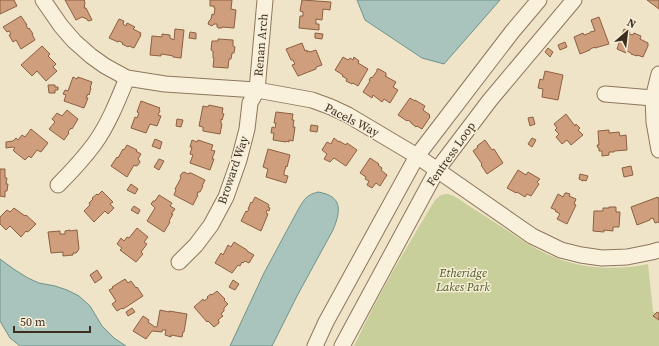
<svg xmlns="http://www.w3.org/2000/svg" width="659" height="346" font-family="'Source Serif 4',serif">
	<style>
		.green { fill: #c9cf9b }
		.water { fill: #a9c4bc; stroke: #6f938a }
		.building { fill: #cf9f7d; stroke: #8d5f41 }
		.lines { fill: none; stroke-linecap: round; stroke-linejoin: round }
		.minor-casing { stroke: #8d765c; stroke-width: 17 }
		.minor { stroke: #faf1dc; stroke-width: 15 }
		.labels { text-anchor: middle; stroke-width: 3; stroke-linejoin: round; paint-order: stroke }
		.street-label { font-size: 12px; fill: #3d2e20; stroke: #f7eed8 }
		.park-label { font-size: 12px; font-style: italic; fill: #4d5a26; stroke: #f7eed8 }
	</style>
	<rect width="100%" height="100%" fill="#f0e4c8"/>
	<!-- green -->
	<path class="green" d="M445 194H448L454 196C471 207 488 218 505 229 519 238 532 247 547 254 579 269 614 271 648 264L653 311 659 320V346H354C378 295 406 248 435 200L441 195Z"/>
	<!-- water -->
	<g class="water">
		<path d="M357 0H500L444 64 422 58 365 20Z"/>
		<path d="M318 192C343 196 341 211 333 230L297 296 272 346H230L264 273 299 208C305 198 307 195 318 192Z"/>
		<path d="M0 259 15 270 28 278 39 283 55 286 67 290 79 296 90 306 102 326 114 338 126 346H20L10 338 0 321Z"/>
	</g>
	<!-- building -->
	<g class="building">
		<path d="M0 0H14L17 6 0 14Z"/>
		<path d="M65 0H85H84L85 3 84 8H86L92 20 88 21 87 19 82 17 76 20Z"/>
		<path d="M210 0H232L231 9 236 10 234 28 222 27V28H218V27H217V24H214L212 26 208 24 209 21 211 19 212 14 214 15 215 8H214V6H210Z"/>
		<path d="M302 0 331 2 330 10 323 9 322 20 316 19V24H319V30L299 28 300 16H303V12L300 11Z"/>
		<path d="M647 0H659V9Z"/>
		<path d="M21 16 27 25H26L28 29 29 28 33 34H32L35 40 21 49 16 40 13 42 9 35 11 34 9 31 7 32 3 27Z"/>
		<path d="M599 17 609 44 595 48V47L590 49V50L580 54 574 37 583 33 584 35 590 33V32L595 31 591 20Z"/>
		<path d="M119 19 124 21 123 24 126 26 127 23 135 27 133 29 141 33 140 35H141L134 48 129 46 128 47 122 44 123 43 119 41 118 42 109 38Z"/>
		<path d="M175 29 184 30 181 58 173 57V56L168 55 161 54V56L150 55 152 36 162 37V34L170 35V38L174 40Z"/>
		<path d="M624 29 630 32 629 34 633 35 634 33 641 36 640 39 648 43V46L643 57 637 55V56L631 54V53L627 51 626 53 617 49Z"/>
		<path d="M190 32 196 33V39L189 38Z"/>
		<path d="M315 33 323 34 322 39 315 38Z"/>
		<path d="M218 39 233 40V46L235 47 234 53H232L231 59H229L228 68 213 67 214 58H213V51L211 50 212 41H218Z"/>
		<path d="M565 42 567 47 560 50 558 45Z"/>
		<path d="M302 43 305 51 307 50V52L309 51 310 52 316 50 322 65 316 67V69L298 76 292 65 295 64 293 60H291L286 49Z"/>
		<path d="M42 46 50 54 48 56 56 64 53 67 57 71 46 81 37 71 32 76 21 65Z"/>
		<path d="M548 48 553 52 550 57 545 52Z"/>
		<path d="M343 57 348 60 350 58 353 60 354 57 359 61 358 63 368 69 358 86 353 83 352 84 346 81 347 79 342 76 343 75 335 70Z"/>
		<path d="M377 69H379L386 73V76H385L396 82 393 87 398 90 390 103 384 99 382 102 373 95 372 98 363 92 370 81 369 80 371 77 372 78 377 71Z"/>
		<path d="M545 71 563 75 558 100 542 97 543 89 538 88 540 79 543 80Z"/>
		<path d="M73 77 77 79 78 77 92 82 90 88H91L89 95 88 94 86 98H88L84 108 64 101 66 95 63 94 65 90 68 91Z"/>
		<path d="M48 85H55V87H58V90H55V93H49Z"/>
		<path d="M410 98 415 101V100L425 106 423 110 430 115 429 116 430 117 422 129 417 126 416 127 411 123V122L408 120 407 121 398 115Z"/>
		<path d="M141 101 160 108 159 109 160 111 158 115 161 116 157 126 150 124 146 133 131 128 135 117 137 118 139 113 137 112Z"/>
		<path d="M209 105 223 108 222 113 224 114 222 120 221 119V123L222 124 220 134 203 131V127L199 126 203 106 208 107Z"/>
		<path d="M67 110 78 119 72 129 71 128 68 132 69 133 64 140 49 129 55 122 52 119 57 113 62 116Z"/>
		<path d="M276 112 293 114 292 120H294L293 127H295L293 141 289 140V142L286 141V142L273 140 274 133H271L272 127 275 128 276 123H274Z"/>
		<path d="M566 114 575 126 576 124 580 128 578 130 583 135 571 145 567 140 562 144 556 137 559 134 555 130 557 128 554 124Z"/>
		<path d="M533 117 535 124 530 126 528 118Z"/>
		<path d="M177 119 183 120 181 127 176 126Z"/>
		<path d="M311 125 318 126 317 132 310 131Z"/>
		<path d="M31 129 48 143 41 152 37 150 31 158 29 156 25 160 15 152 13 150 15 148 13 147 6 148V142L13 141 16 138 18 140 22 135 25 137Z"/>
		<path d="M609 130V133L619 132 620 136 626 135 627 150 614 151V152H609V155L602 156V151H599V148H598L597 145H599L598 131Z"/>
		<path d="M334 138 339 142V141L346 145 347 143 357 150 346 166 334 158 330 162 324 159 327 154 322 150 327 142 331 144Z"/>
		<path d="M532 138 536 140 532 147 528 144Z"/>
		<path d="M155 139 162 142 160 149 152 146Z"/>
		<path d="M192 140 197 142 198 140 213 145 211 150 215 151 212 159H214L210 170 190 163 193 155 190 154 192 147H190Z"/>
		<path d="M485 140 492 150 494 149 503 163 487 174 481 165 482 164 473 151 478 147 477 146Z"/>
		<path d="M127 145 137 150 136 151 141 154 138 159 139 160 140 162 138 165 136 166 134 165 127 177 111 166 117 157 118 158 123 149 124 150Z"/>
		<path d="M268 149 290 155 287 167 286 166 284 173V175L288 176 286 183 266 177 268 169 263 167Z"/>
		<path d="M370 158 379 164 378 165 382 168 381 170 387 175 380 186 376 183 372 188 367 185 369 181 365 179 366 177 360 173Z"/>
		<path d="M159 159 164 161 159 170 154 167Z"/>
		<path d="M631 166 633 175 624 177 622 168Z"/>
		<path d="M0 169H5V178H7L6 184H8L7 191H5V197L0 196Z"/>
		<path d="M518 170 526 175 528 172 540 179 537 182 539 184 531 196 527 194 525 197 517 192 516 193 507 188Z"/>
		<path d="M184 172 188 174 189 173H191L205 180 202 186H203L200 192H198L197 195H198L193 205 174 195 176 190 175 189 181 178 180 176 182 173Z"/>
		<path d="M580 174 588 176 586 181 583 180V181L579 179Z"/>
		<path d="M131 184 138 189 135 194 127 190Z"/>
		<path d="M102 191 113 202 110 204 114 208 108 214 105 211 94 222 84 211 90 205 89 203 93 199 92 198 97 194 98 195Z"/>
		<path d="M565 193H567L570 194 569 196 576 199 574 204 576 205 567 224 557 219 560 214 555 211 556 210 551 208 558 194 563 197Z"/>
		<path d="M159 195 172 203 170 206 175 209 171 214H173L169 221 170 222 164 232 147 221 155 208 151 204 153 201H155Z"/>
		<path d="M255 197 268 204 269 205 268 207 270 208 269 211 267 210 266 213 268 214 261 231 241 221 246 211 247 212 249 209H248L251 202 252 203Z"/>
		<path d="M658 197 659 200V222L655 223 653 218 650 219V220L637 225 631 207Z"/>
		<path d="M134 206 140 210 138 214 131 210Z"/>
		<path d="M609 207H616V212H620L619 227H613V231L604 230V232L593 231 594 211H603V208H609Z"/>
		<path d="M14 208 25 216 26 215 36 224 29 231 27 232 26 231 21 237 10 226 6 230 0 224V217L7 210 10 212Z"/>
		<path d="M137 228 148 237 144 242 147 244 141 252 143 254 136 262 120 250 122 248 117 244 121 238 124 241 127 237 129 238Z"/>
		<path d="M70 230V231L77 230 79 249 78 250V251L76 253H73V255L63 256V252L51 253 48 232 60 231V234H65V231Z"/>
		<path d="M234 242 247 250V251L254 255 249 263 245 261 243 263 242 262 240 266 238 265 232 273 215 263 221 253 223 255 228 245 231 247Z"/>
		<path d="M97 270 102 278 95 283 90 275Z"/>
		<path d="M125 279 128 283 131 281 136 288 137 287 143 296 123 309 122 308 117 311 112 304 116 301 109 290 113 288 112 287Z"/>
		<path d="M233 280 239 284 235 290 229 287Z"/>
		<path d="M217 291 225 299 224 300 228 304 224 308V311L221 314 223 316 218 320 219 321V323L214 327 208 321 207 322 194 307 203 299 204 301 208 298 207 297 211 294 212 295Z"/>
		<path d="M132 308 135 312 128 316 126 312Z"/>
		<path d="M160 310 169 312V311L187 314 184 332H183L182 337 171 335V337L165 335 166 330H162V332L152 331 146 339 133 331 143 316 149 320 148 322 155 327H157Z"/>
		<path d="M657 312 659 313V320L653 316Z"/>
	</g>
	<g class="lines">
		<defs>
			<g id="minor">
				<path d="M43 0 61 26 74 41 91 56 105 66 127 78 165 84 257 90 312 100 331 107 348 115 417 156 532 236 561 250 581 255 602 258 627 257 652 252 659 250"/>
				<path d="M659 74 653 98 654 122 659 150"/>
				<path d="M605 94 653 98"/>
				<path d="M58 185C71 172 84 158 95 143 109 123 118 100 127 78"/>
				<path d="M179 262 196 245 211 225 226 197 239 160 247 129 250 103 257 90 265 0"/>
				<path d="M315 346 326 322 417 156 512 32 539 0"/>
				<path d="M342 346 437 170 490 100 574 0"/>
			</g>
		</defs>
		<!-- minor casing -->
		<use href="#minor" class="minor-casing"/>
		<!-- minor -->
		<use href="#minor" class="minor"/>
	</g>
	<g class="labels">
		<!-- street labels -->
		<g class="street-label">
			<text transform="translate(261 45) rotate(-85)" y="4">Renan Arch</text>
			<text transform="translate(352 120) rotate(27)" y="4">Pacels Way</text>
			<text transform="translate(451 154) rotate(-55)" y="4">Fentress Loop</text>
			<text transform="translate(233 170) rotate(-71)" y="4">Broward Way</text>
		</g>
		<!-- park labels -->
		<g class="park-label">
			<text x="463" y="277">Etheridge<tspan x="463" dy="14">Lakes Park</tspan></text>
		</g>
	</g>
	<!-- north arrow -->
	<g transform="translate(627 32) rotate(28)" stroke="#f7eed8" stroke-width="3" paint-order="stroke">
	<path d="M0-3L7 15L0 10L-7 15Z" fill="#3d2e20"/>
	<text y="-6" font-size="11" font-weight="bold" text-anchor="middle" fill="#3d2e20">N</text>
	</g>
	<!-- scale -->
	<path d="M14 326v6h76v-6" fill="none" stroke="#3d2e20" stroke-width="2"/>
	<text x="20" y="326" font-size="12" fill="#3d2e20" stroke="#f7eed8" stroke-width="3" paint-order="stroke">50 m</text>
</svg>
